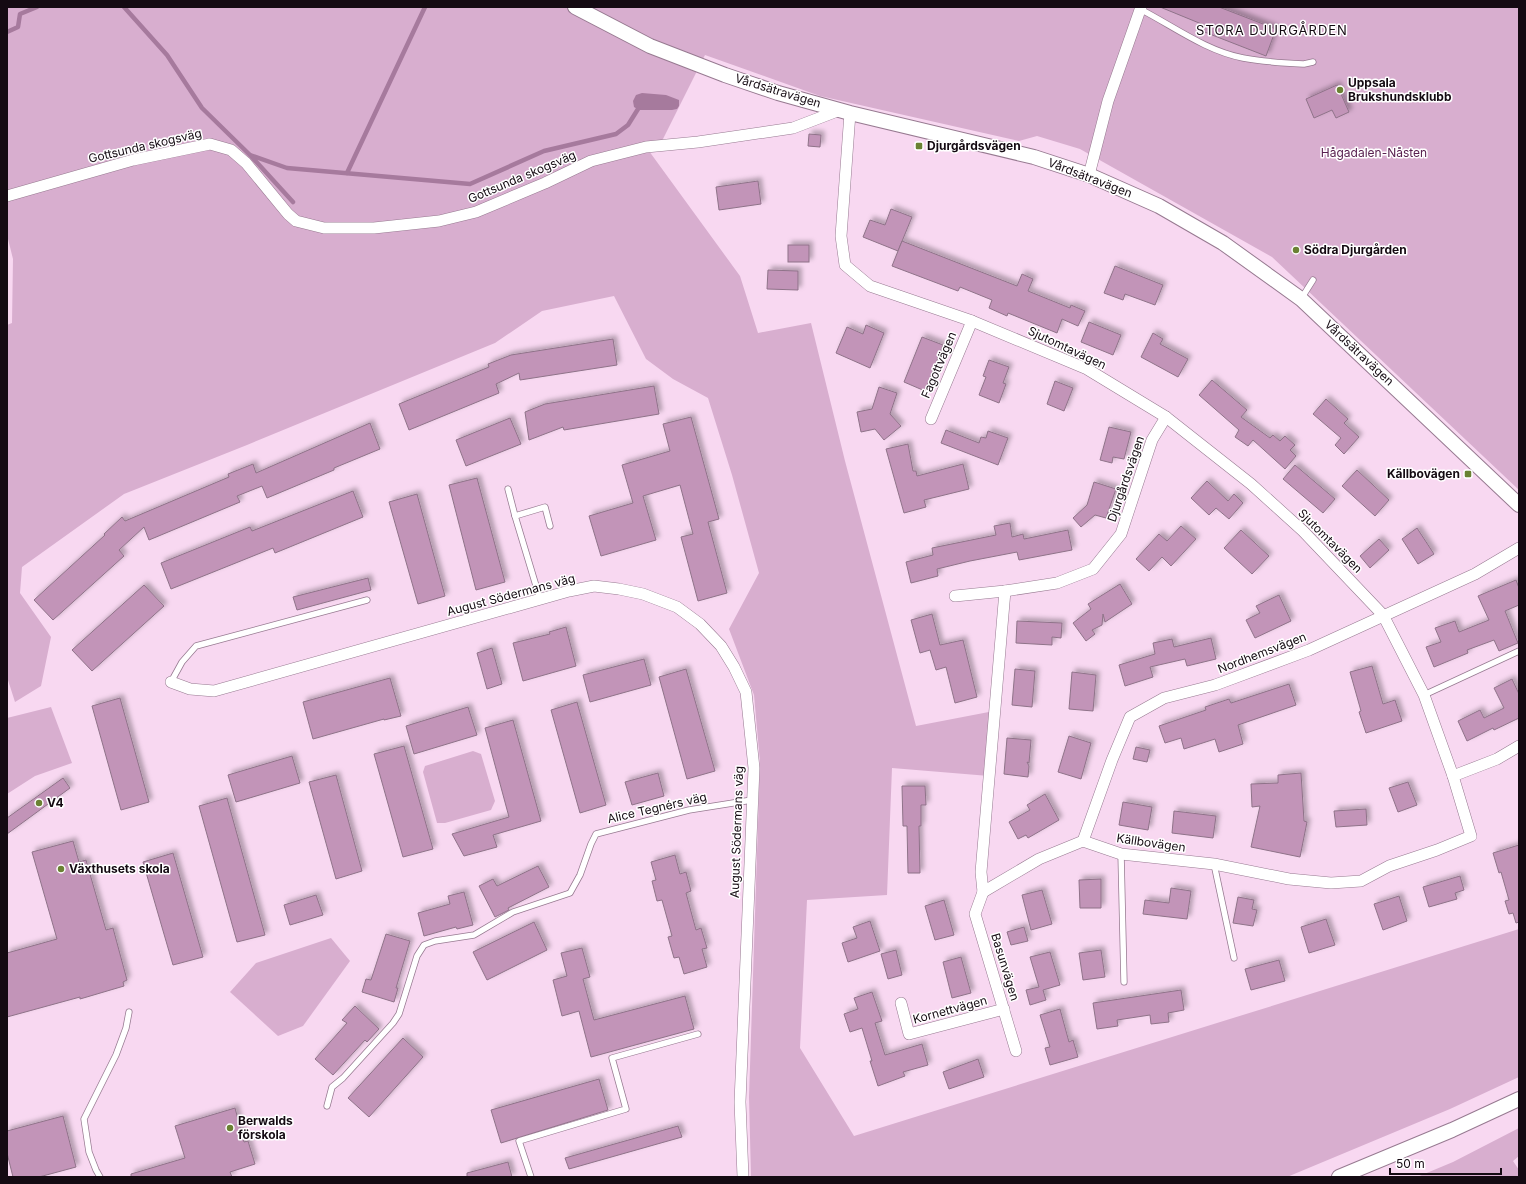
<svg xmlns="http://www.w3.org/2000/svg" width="1526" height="1184" font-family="Inter,sans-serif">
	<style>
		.green { fill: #d8aecf }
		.water { fill: #a67a9d }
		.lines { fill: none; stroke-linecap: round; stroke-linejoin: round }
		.stream { stroke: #a67a9d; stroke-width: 4.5 }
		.building { fill: #c294b8; stroke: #8f7389; filter: url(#shadow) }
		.service-casing { stroke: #977a91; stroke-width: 7 }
		.minor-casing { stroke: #977a91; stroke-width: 12 }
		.tertiary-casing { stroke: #977a91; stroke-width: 16 }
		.service { stroke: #fff; stroke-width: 5.5 }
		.minor { stroke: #fff; stroke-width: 11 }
		.tertiary { stroke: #fff; stroke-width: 14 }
		.poi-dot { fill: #6a8133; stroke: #fff; stroke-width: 1.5 }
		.labels { text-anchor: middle; stroke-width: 3; stroke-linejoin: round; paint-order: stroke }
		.poi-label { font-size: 12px; font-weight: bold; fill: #140a12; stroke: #fff; text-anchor: start }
		.street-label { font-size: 12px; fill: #140a12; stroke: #fff }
		.park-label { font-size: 12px; fill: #592150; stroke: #fff }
		.neighbourhood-label { font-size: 13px; letter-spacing: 1px; fill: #140a12; stroke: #fff }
	</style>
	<defs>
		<filter id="shadow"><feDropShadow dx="3.5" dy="-3.5" stdDeviation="2" flood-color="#0004"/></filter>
	</defs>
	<rect width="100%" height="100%" fill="#f8d8f1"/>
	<!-- green -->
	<g class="green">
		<path d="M7 7H1519V490L1272 257 1080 149 1037 136 1019 141 820 96 705 55 658 149 649 151 740 276 758 333 811 323 845 461 916 726 994 711 989 776 892 768 887 895 807 900 800 1048 854 1136 1519 929V1077L1450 1109 1287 1177H751L749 1097 760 762 754 695 729 629 759 573 732 475 708 398 673 379 646 359 614 296 542 311 495 343 247 445 124 494 22 567 20 593 51 637 41 686 15 702 7 677V325L12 323 13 259 7 235Z"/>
		<path d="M51 707 72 763 35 776 7 794V718Z"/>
		<path d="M473 751 481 754 495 801 491 810 445 823H437L423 772 425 766Z"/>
		<path d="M331 938 350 961 303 1026 278 1036 230 992 256 963Z"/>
		<path d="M1519 1128V1156L1513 1161 1519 1170V1177H1417L1453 1162Z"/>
	</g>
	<!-- water -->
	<path class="water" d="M642 93 666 95 679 100V106L677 109 672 110H639L634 107 633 101 636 95Z"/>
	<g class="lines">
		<!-- stream -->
		<g class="stream">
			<path d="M124 7 167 55 202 108 250 155 287 168 470 184 544 151 616 134 628 125 638 109"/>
			<path d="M7 32 18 27 20 14 37 7"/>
			<path d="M251 156 293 202"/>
			<path d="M347 173 425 7"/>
		</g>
	</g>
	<!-- building -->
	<g class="building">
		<path d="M1160 7H1219L1276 29 1266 56 1202 31 1204 25Z"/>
		<path d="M1337 85 1349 112 1336 118 1332 110 1314 118 1306 99Z"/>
		<path d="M809 134 821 135 820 147 808 146Z"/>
		<path d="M758 181 761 204 719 210 716 187Z"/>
		<path d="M891 209 912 217 898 251 863 237 870 220 885 225Z"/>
		<path d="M902 241 1017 286 1022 274 1033 279 1028 291 1070 308 1071 305 1085 311 1078 326 1062 319 1057 333 1008 313 1007 316 989 308 992 300 960 287 958 291 892 266Z"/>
		<rect x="788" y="245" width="21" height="17"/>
		<path d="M1115 266 1163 285 1155 305 1125 294 1123 300 1104 293Z"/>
		<path d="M768 270 798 271V290L767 289Z"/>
		<path d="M1089 322 1121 335 1113 355 1081 342Z"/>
		<path d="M866 325 884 333 870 368 836 353 847 327 863 334Z"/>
		<path d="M1153 333 1163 339 1160 344 1188 359 1178 377 1141 357Z"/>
		<path d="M922 337 943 345 925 391 904 382Z"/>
		<path d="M613 339 617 365 520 380 519 373 496 384 499 393 409 430 399 404 489 367 488 364 511 355Z"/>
		<path d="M989 360 1009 367 1003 383 1006 384 999 403 979 395 986 377 983 376Z"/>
		<path d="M1212 380 1247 410 1241 417 1270 438 1273 435 1280 441 1285 436 1295 445 1290 450 1296 456 1285 469 1253 440 1248 446 1235 437 1239 430 1199 395Z"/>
		<path d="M1055 381 1073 388 1064 411 1047 404Z"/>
		<path d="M654 386 659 414 564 430 563 427 529 440 525 412 545 404Z"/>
		<path d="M879 387 897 393 890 414 901 426 884 440 875 429 861 432 857 412 872 409Z"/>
		<path d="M1326 399 1348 419 1344 423 1359 437 1344 454 1335 445 1341 438 1313 414Z"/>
		<path d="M691 417 719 519 708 522 727 593 698 601 681 537 693 534 680 485 643 496 656 540 601 556 589 516 633 503 622 465 670 451 663 424Z"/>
		<path d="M510 418 521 444 466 466 456 440Z"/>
		<path d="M370 423 380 449 334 468V470L267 498 262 486 237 496 240 502 149 540 144 527 119 550 124 556 53 620 34 600 105 535 104 534 122 517 125 521 229 477 228 474 253 464 256 473Z"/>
		<path d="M1109 427 1131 432 1124 459 1113 457 1112 463 1100 460Z"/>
		<path d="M946 430 979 443 981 437 986 438 988 431 1008 438 998 465 941 443Z"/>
		<path d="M908 444 913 471H916L917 476 963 464 969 489 924 500 926 507 904 513 886 449Z"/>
		<path d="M1295 465 1335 499 1323 513 1283 479Z"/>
		<path d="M1357 470 1389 500 1375 516 1342 486Z"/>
		<path d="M477 478 505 582 476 590 449 485Z"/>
		<path d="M1207 481 1228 501 1234 494 1243 503 1229 519 1216 508 1209 515 1191 498Z"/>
		<path d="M1094 482 1116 489 1106 518 1095 515 1081 527 1073 518 1087 505Z"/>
		<path d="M353 491 363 517 275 553 273 548 171 589 161 563 250 527 252 531Z"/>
		<path d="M417 494 445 596 418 604 389 502Z"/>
		<path d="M1010 523 1012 537 1023 534 1024 539 1068 530 1072 550 1019 560 1017 552 970 561 937 569 938 576 911 583 906 562 933 555 932 548 996 535 994 526Z"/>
		<path d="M1181 526 1196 539 1171 566 1162 557 1149 571 1136 559 1159 534 1167 541Z"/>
		<path d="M1417 528 1434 554 1418 564 1402 539Z"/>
		<path d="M1241 530 1269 556 1252 574 1224 548Z"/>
		<path d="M1379 539 1389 550 1370 568 1360 556Z"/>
		<path d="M368 578 371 590 297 610 293 597Z"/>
		<path d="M1516 580 1519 588V605L1505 611 1518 643 1499 651 1494 640 1467 650 1468 653 1434 667 1426 647 1441 642 1435 628 1455 621 1459 632 1489 620 1478 596Z"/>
		<path d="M1120 584 1132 604 1105 622 1103 614 1102 625 1092 630 1095 634 1086 641 1073 623 1091 609 1088 604Z"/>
		<path d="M144 585 164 606 92 671 72 650Z"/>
		<path d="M1279 595 1291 621 1255 638 1246 620 1260 613 1256 606Z"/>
		<path d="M932 614 940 645 963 640 977 697 955 703 946 667 936 670 930 650 920 653 911 620Z"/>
		<path d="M1017 621 1062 623 1061 638 1052 637V645L1016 643Z"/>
		<path d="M566 627 576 666 523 681 513 643 550 634 549 632Z"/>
		<path d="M1211 638 1216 659 1187 666 1185 659 1150 667 1153 677 1125 686 1119 665 1155 654 1153 643 1172 639 1174 647Z"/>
		<path d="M492 648 502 684 487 689 477 653Z"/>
		<path d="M644 659 651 685 590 702 583 675Z"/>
		<path d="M1372 666 1383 704 1395 700 1402 721 1366 733 1359 712 1361 711 1350 672Z"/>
		<path d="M686 669 715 771 687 779 659 677Z"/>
		<path d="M1015 669 1035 671 1032 707 1012 705Z"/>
		<path d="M1072 672 1096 675 1093 711 1069 709Z"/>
		<path d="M390 678 401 716 384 720V719L313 739 303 702Z"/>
		<path d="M1512 679 1519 694V718L1494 730 1493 728 1467 741 1458 721 1480 710 1484 718 1504 708 1494 688Z"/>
		<path d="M1289 684 1296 705 1238 725 1243 744 1219 752 1215 739 1184 749 1181 738 1165 743 1159 726 1206 710 1205 707 1229 699 1231 703Z"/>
		<path d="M120 698 149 802 121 810 92 706Z"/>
		<path d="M577 702 606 805 580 813 551 710Z"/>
		<path d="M468 707 477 735 414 754 406 726Z"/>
		<path d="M513 720 541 821 493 835 497 847 464 856 452 834 509 817 485 728Z"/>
		<path d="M1069 736 1091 743 1081 779 1058 772Z"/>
		<path d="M1007 738 1031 740 1029 763 1027 762 1029 766 1028 777 1004 774Z"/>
		<path d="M404 746 433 849 403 857 374 754Z"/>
		<path d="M1136 747 1150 750 1147 762 1133 759Z"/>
		<path d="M292 756 300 783 236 802 228 775Z"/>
		<path d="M658 773 664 796 632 805 625 782Z"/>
		<path d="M1301 773 1304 821 1307 822 1300 857 1251 847 1260 806 1252 807 1251 784 1278 783V775Z"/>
		<path d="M336 775 362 871 336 879 309 782Z"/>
		<path d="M63 778 70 788 7 834V818Z"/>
		<path d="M1408 782 1417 805 1398 812 1389 788Z"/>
		<path d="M902 786H925L926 805H921V826H919L920 873H908L907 826H903Z"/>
		<path d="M1045 794 1059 820 1028 838 1026 835 1018 839 1009 822 1030 810 1027 805Z"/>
		<path d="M227 798 265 935 237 942 199 806Z"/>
		<path d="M1123 802 1152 807 1148 830 1119 825Z"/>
		<path d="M1366 809 1367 825 1336 827 1334 811Z"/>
		<path d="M1174 811 1216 816 1213 838 1172 833Z"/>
		<path d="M73 841 79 862 86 860 106 930 113 928 127 980 123 982 124 986 80 999V997L7 1017V953L57 939 32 852Z"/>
		<path d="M1519 845V922L1516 923 1513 913 1509 914 1505 901 1509 900 1501 872 1499 873 1493 853Z"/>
		<path d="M173 853 203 957 173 965 143 862Z"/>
		<path d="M675 855 680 874 686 872 691 891 686 893 696 930 701 928 707 948 702 949 707 967 684 974 679 957 674 958 668 937 672 936 662 900 657 901 652 881 656 880 651 862Z"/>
		<path d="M538 866 549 887 508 908 509 910 495 917 479 886 493 879 497 886Z"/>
		<path d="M1460 876 1464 890 1455 893 1457 899 1429 907 1423 887Z"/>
		<path d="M1101 879V908H1080L1079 880Z"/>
		<path d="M1171 888 1191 891 1187 919 1143 914 1145 900 1169 903Z"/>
		<path d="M1042 890 1052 924 1031 930 1022 895Z"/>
		<path d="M464 892 473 925 457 929 456 927 424 936 418 913 450 904 448 896Z"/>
		<path d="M316 895 323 915 290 925 284 905Z"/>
		<path d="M1399 896 1407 921 1383 930 1374 904Z"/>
		<path d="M1238 897 1254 900 1252 909 1257 910 1253 926 1233 923Z"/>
		<path d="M944 900 954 935 935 940 925 906Z"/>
		<path d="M1326 919 1335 945 1309 953 1301 927Z"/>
		<path d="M870 921 880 951 848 962 842 943 857 938 853 927Z"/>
		<path d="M534 922 547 950 487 980 473 952Z"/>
		<path d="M1024 927 1028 941 1011 945 1007 932Z"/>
		<path d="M386 934 410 941 396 988H398L394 1002 362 992 366 979 371 980Z"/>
		<path d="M582 948 590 977 583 979 594 1020 685 996 694 1029 591 1057 579 1011 562 1016 553 980 567 976 561 953Z"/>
		<path d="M896 950 902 975 888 979 881 954Z"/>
		<path d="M1101 950 1105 977 1083 980 1079 953Z"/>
		<path d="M1050 952 1060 985 1043 990 1046 1000 1030 1005 1026 990 1039 987 1030 957Z"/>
		<path d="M961 957 971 993 952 998 943 962Z"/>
		<path d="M1279 960 1285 981 1251 990 1245 969Z"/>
		<path d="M1181 990 1184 1010 1168 1013 1169 1022 1151 1024 1150 1015 1117 1020 1118 1026 1097 1029 1093 1003Z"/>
		<path d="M872 992 882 1021 875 1023 885 1055 922 1044 928 1065 903 1072 905 1076 878 1086 870 1061H872L862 1028 850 1032 844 1014 858 1009 854 998Z"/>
		<path d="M355 1006 379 1029 367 1042 365 1040 333 1075 315 1059 347 1023 342 1020Z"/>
		<path d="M1060 1009 1069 1042 1073 1040 1078 1057 1050 1065 1045 1048 1050 1047 1040 1015Z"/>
		<path d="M403 1038 423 1057 369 1117 348 1098Z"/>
		<path d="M978 1059 984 1077 949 1089 943 1072Z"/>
		<path d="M599 1079 608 1110 501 1143 491 1110Z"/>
		<path d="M235 1108 244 1142 248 1141 255 1164 230 1172 232 1177H131V1174L185 1158 175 1126Z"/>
		<path d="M63 1116 76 1167 39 1177H13L7 1153V1131Z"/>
		<path d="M678 1126 682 1137 569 1169 565 1158Z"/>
		<path d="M508 1162 512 1177H467V1173Z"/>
	</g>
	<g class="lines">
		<defs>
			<g id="service">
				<path d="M1140 9C1173 26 1206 51 1243 58 1263 62 1284 63 1304 64L1313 62"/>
				<path d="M1301 299 1313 280"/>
				<path d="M508 489 515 516 540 599"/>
				<path d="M515 516 545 507 550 526"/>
				<path d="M171 682 182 662 196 646 367 600"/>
				<path d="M1424 695 1519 651"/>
				<path d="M1121 854 1124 982"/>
				<path d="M1214 864 1234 958"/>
				<path d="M327 1106 332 1087 343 1078 393 1023 399 1014 417 956 424 945 435 941 474 935 513 912 570 893 580 875 591 844 596 834 689 810 752 800"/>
				<path d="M100 1177 96 1170 89 1152 84 1119 116 1055 126 1028 129 1012"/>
				<path d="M531 1177 519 1141 626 1109 612 1058 698 1034"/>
			</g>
			<g id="minor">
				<path d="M850 113 841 236 845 265 870 286 972 321 1087 369 1166 417 1251 484 1303 531 1383 615 1424 695 1453 776 1471 836 1437 850 1389 866 1361 881 1331 883 1289 879 1214 864 1121 854 1083 841 1039 859 983 892 981 872 1005 591"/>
				<path d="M1089 175 1108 101 1141 7"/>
				<path d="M7 196 133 160 210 144 231 150 246 163 288 214 296 221 324 228H374L439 221 476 212 545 183 591 161 646 147 698 142 793 128 840 110"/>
				<path d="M931 419 972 321"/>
				<path d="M955 596 1005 591 1057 583 1093 569 1121 534 1152 440 1166 417"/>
				<path d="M171 682 190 689 214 691 569 591 594 586 619 589 643 594 677 607 700 624 721 646 734 667 746 692 754 768 740 1102 743 1177"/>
				<path d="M1453 776 1497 759 1519 746"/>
				<path d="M1083 841 1112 760 1130 717 1164 698 1215 685 1309 650 1475 574 1519 548"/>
				<path d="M983 892 975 914 1016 1051"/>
				<path d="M901 1003 909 1034 1004 1009"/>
			</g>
			<g id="tertiary">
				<path d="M575 7 650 46 725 75 778 93 850 113 1034 157 1089 175 1159 206 1223 243 1301 299 1519 505"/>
				<path d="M1339 1177 1452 1130 1519 1099"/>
			</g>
		</defs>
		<!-- service casing -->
		<use href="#service" class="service-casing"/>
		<!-- minor casing -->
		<use href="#minor" class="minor-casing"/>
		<!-- tertiary casing -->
		<use href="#tertiary" class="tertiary-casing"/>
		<!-- service -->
		<use href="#service" class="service"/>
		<!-- minor -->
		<use href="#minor" class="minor"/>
		<!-- tertiary -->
		<use href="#tertiary" class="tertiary"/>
	</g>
	<!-- markers -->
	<g class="poi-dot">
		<circle cx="1340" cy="90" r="4"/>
		<rect x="915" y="142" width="8" height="8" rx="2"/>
		<circle cx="1296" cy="250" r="4"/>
		<rect x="1464" y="470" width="8" height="8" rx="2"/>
		<circle cx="39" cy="803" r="4"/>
		<circle cx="61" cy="869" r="4"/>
		<circle cx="230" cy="1128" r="4"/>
	</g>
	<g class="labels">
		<!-- poi labels -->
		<g class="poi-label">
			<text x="1348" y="87">Uppsala<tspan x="1348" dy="14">Brukshundsklubb</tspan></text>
			<text x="927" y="150">Djurgårdsvägen</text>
			<text x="1304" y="254">Södra Djurgården</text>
			<text x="1460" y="478" text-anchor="end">Källbovägen</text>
			<text x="47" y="807">V4</text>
			<text x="69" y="873">Växthusets skola</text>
			<text x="238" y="1125">Berwalds<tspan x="238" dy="14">förskola</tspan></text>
		</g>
		<!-- street labels -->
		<g class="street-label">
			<text transform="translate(778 91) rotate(17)" y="4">Vårdsätravägen</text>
			<text transform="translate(145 146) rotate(-13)" y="4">Gottsunda skogsväg</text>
			<text transform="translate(522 177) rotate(-23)" y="4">Gottsunda skogsväg</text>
			<text transform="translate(1090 178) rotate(21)" y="4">Vårdsätravägen</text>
			<text transform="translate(1067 348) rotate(25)" y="4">Sjutomtavägen</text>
			<text transform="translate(1359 353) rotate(43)" y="4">Vårdsätravägen</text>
			<text transform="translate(939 365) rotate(-67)" y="4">Fagottvägen</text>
			<text transform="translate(1126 479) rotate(-71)" y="4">Djurgårdsvägen</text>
			<text transform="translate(1330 541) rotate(45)" y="4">Sjutomtavägen</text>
			<text transform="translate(511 595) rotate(-15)" y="4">August Södermans väg</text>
			<text transform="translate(1262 653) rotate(-21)" y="4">Nordhemsvägen</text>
			<text transform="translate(657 808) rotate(-13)" y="4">Alice Tegnérs väg</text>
			<text transform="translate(737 832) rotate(-88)" y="4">August Södermans väg</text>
			<text transform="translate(1151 843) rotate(8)" y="4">Källbovägen</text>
			<text transform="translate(1005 967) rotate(73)" y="4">Basunvägen</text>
			<text transform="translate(950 1010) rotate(-15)" y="4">Kornettvägen</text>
		</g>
		<!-- park labels -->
		<g class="park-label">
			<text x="1374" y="157">Hågadalen-Nåsten</text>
		</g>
		<!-- neighbourhood labels -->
		<g class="neighbourhood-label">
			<text x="1272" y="35">STORA DJURGÅRDEN</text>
		</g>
	</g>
	<!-- border -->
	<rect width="1526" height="1184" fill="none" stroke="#140a12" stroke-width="16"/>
	<!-- scale -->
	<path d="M1390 1168v6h111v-6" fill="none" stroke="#140a12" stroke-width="2"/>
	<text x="1396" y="1168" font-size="12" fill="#140a12" stroke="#ffffff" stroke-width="3" paint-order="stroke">50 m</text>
</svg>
